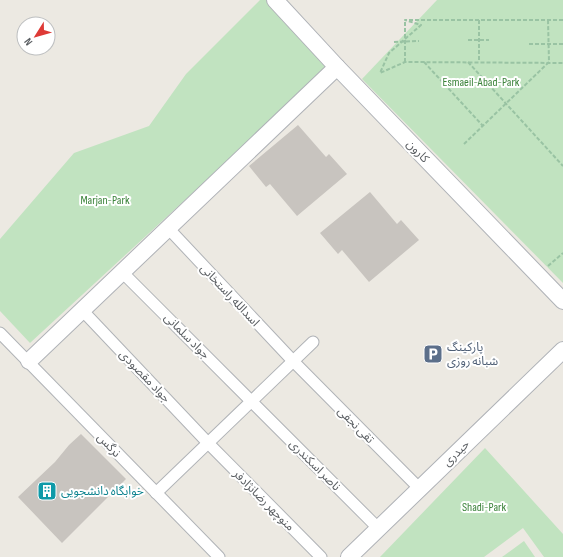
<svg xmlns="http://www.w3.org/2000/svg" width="563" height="557" font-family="'Sofia Sans Condensed','Noto Sans Arabic',sans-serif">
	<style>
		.green { fill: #c1e3c0 }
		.building { fill: #c8c4bf }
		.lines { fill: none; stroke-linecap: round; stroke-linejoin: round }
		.street-casing { stroke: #b0b3b7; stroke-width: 13 }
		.secondary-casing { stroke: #afb2b7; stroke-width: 18 }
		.path { stroke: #99c3a3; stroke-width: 2; stroke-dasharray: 4 2; stroke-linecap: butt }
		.street { stroke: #fff; stroke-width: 11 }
		.secondary { stroke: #fff; stroke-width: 16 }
		.labels { text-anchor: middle; stroke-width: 4; stroke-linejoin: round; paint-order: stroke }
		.park-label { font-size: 12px; fill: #3a8239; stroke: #fff }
		.street-label { font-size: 12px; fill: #5a5e62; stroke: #fff }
		.service-label { font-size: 12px; fill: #4e5e75; stroke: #fff; text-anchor: start }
		.culture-label { font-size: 12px; fill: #0d838f; stroke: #fff; text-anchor: start }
	</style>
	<rect width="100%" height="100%" fill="#ece9e2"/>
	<!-- green -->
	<g class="green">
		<path d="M260 0H266L329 67 30 343 0 311V239L74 153 149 126 186 74Z"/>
		<path d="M437 0H563V283L362 79Z"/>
		<path d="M485 448 563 534V557H544L523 528 484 557H380Z"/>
		<path d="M524 541 535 557H502Z"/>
	</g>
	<!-- building -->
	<g class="building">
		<path d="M298 125 326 157 329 154 347 174 297 216 270 184 266 187 249 166Z"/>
		<path d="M370 192 397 224 401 220 419 240 369 282 342 250 338 254 320 233Z"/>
		<path d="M81 434 126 479 62 543 18 497 55 462 69 445Z"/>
	</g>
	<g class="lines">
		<defs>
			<g id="street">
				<path d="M168 228 293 361 419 488"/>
				<path d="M122 272 378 528"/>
				<path d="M82 310 208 443 321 557"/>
				<path d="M0 333 219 557"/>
				<path d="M156 493 313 342"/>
			</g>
			<g id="secondary">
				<path d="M275 0 337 67 563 301"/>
				<path d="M29 361 337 67"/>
				<path d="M349 557 563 350"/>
			</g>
		</defs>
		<!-- street casing -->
		<use href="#street" class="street-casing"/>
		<!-- secondary casing -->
		<use href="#secondary" class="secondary-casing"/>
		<!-- path -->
		<g class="path">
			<path d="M479 20V62"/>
			<path d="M563 20H405L421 25 389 53 380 73 405 62 563 63"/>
			<path d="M468 40H489"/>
			<path d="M394 42 419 41"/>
			<path d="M529 44H563"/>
			<path d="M405 62V20"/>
			<path d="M424 62 483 126"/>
			<path d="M468 62 563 166"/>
			<path d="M464 144 549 62 548 20"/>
			<path d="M548 266 563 253"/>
		</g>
		<!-- street -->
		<use href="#street" class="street"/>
		<!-- secondary -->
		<use href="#secondary" class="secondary"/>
	</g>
	<!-- icons -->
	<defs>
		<symbol id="parking-square" viewBox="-11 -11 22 22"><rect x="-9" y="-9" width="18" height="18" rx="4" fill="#5c6f8a" stroke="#fff"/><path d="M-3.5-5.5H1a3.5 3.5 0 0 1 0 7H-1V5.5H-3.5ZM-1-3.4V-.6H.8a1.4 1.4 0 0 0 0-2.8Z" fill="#fff"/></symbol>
		<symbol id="building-square" viewBox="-11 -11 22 22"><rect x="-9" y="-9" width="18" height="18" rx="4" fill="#0f9aa8" stroke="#fff"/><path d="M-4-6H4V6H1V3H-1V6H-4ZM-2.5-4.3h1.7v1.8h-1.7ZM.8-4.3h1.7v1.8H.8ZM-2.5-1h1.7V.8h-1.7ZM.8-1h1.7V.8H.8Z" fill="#fff"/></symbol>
	</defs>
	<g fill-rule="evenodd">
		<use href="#parking-square" x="422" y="343" width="22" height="22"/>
		<use href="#building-square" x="36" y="480" width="22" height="22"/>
	</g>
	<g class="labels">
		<!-- park labels -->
		<g class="park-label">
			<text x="481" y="86">Esmaeil-Abad-Park</text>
			<text x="105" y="204">Marjan-Park</text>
			<text x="484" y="511">Shadi-Park</text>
		</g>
		<!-- street labels -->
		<g class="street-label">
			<text transform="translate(418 151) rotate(46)" y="4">کارون</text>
			<text transform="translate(230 295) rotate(47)" y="4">اسدالله راستخانی</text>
			<text transform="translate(187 336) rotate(45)" y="4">جواد سلمانی</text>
			<text transform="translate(145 376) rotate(46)" y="4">جواد مقصودی</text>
			<text transform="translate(356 425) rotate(45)" y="4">تقی نجفی</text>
			<text transform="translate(109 445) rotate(46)" y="4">نرگس</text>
			<text transform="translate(456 453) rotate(-44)" y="4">حیدری</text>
			<text transform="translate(315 465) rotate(45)" y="4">ناصر اسکندری</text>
			<text transform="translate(264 500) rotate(45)" y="4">منوچهر رضانژادفر</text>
		</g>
		<!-- service labels -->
		<g class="service-label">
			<text x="447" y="351">پارکینگ<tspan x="447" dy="14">شبانه روزی</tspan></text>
		</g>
		<!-- culture labels -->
		<g class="culture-label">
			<text x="61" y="495">خوابگاه دانشجویی</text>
		</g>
	</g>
	<!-- north arrow -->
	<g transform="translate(36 36) rotate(233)"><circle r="19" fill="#ffffff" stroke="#bdbfc0"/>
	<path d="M0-3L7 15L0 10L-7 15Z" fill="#de3a36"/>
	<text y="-6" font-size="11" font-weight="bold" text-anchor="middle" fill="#5a5e62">N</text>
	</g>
</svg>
